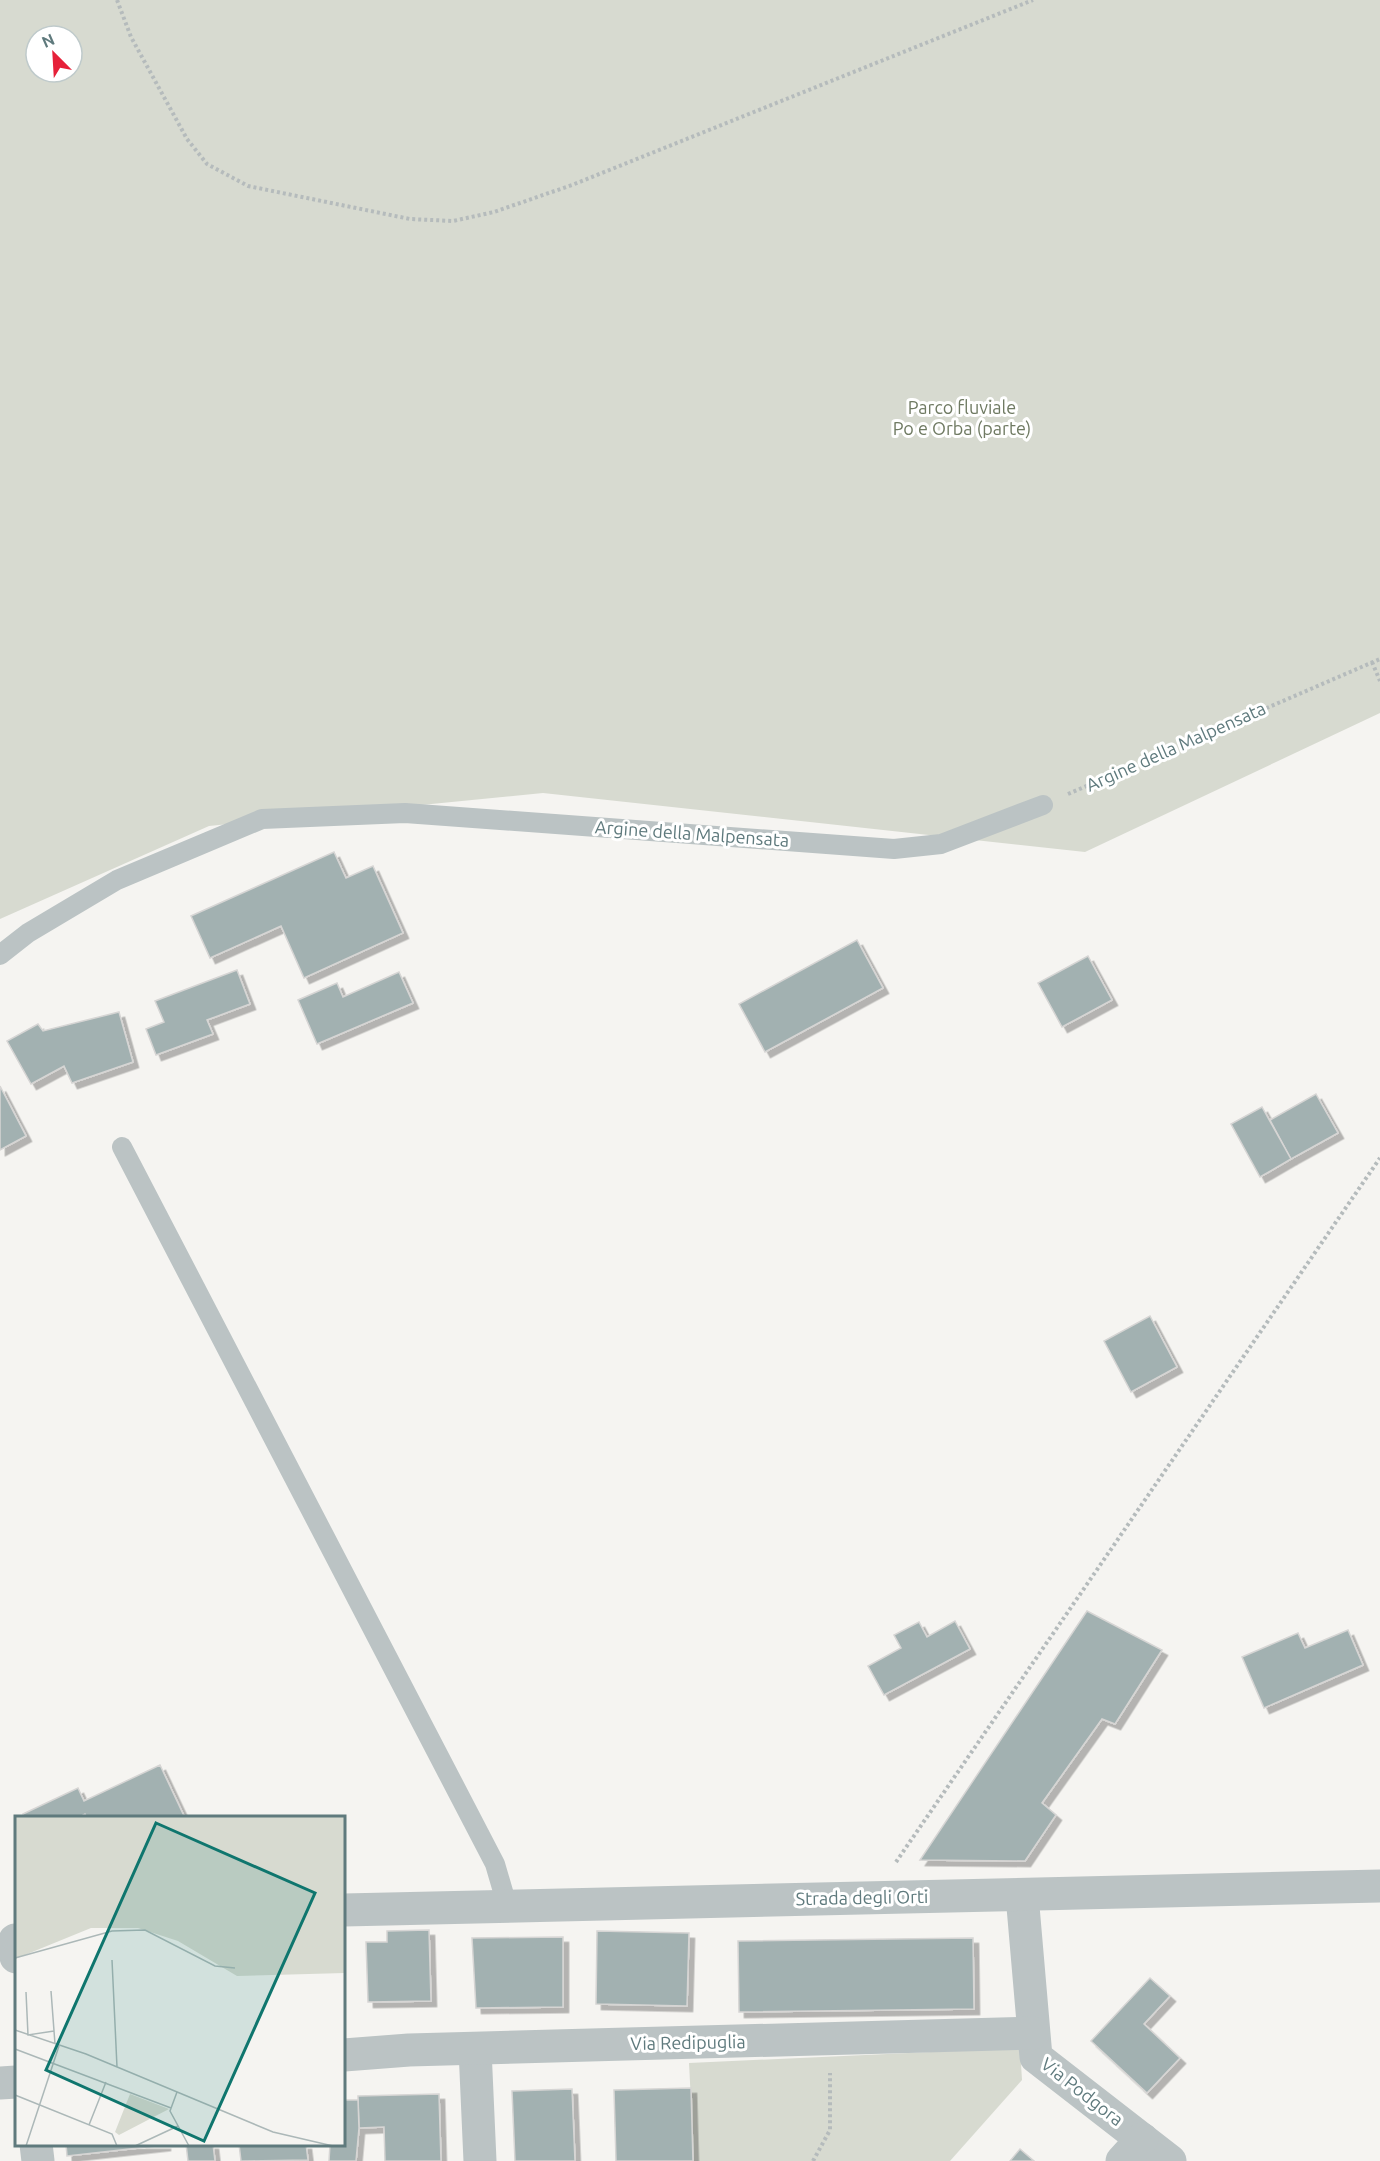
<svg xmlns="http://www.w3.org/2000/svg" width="1380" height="2161" font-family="Ubuntu,sans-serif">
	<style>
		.green { fill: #d7dad0; fill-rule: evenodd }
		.building { fill: #a2b1b1; stroke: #d6d5d4; stroke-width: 1.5; filter: url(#shadow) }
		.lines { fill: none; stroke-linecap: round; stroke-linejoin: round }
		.path { stroke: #b5bbbc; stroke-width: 4; stroke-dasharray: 3 3; stroke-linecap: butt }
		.lane { stroke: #bbc3c4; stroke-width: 20 }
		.street { stroke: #bbc3c4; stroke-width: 33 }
		.labels { text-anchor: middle; stroke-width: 6; stroke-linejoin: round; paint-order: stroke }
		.park-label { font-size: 18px; fill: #6f7a62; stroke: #fff }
		.street-label { font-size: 18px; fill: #5f7a7d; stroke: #fff }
		.inset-road { fill: none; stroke: #acb8b8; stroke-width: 1.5 }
		.view { fill: #0f766e; fill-opacity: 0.15; stroke: #0f766e; stroke-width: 3 }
		.inset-edge { fill: none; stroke: #5f7a7d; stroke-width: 3 }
	</style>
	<defs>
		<filter id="shadow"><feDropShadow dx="5.5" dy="5.5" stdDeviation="0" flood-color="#0004"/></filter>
	</defs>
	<rect width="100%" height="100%" fill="#f5f4f1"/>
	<!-- green -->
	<g class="green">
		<path d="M0 0H1380V713L1085 852 543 793 209 826 0 919ZM36 36H72V72H36Z"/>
		<path d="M1020 2048 1022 2080 950 2161H694L689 2063Z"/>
	</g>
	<!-- building -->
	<g class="building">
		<path d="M334 852 346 878 373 866 403 933 304 978 281 926 210 958 191 916Z"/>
		<path d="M857 940 883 988 765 1052 739 1004Z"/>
		<path d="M1088 956 1112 1000 1062 1027 1038 983Z"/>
		<path d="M237 970 250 1004 207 1020 213 1034 156 1055 146 1029 164 1022 155 1001Z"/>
		<path d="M399 972 413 1003 317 1044 298 1000 337 983 343 997Z"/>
		<path d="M119 1012 133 1062 72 1083 64 1066 31 1084 7 1041 38 1024 43 1031Z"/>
		<path d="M0 1086 26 1136 0 1150Z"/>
		<path d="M1316 1094 1338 1133 1291 1159 1270 1120Z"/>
		<path d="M1262 1107 1291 1159 1260 1177 1231 1124Z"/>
		<path d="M1150 1316 1177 1367 1131 1392 1104 1341Z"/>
		<path d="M1087 1611 1162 1650 1115 1724 1102 1719 1042 1803 1056 1815 1025 1861 920 1860Z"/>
		<path d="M955 1621 970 1649 884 1695 868 1666 901 1648 894 1635 919 1622 927 1637Z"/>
		<path d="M1348 1630 1363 1665 1264 1708 1242 1657 1298 1633 1305 1648Z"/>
		<path d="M160 1765 185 1818H87L85 1814 78 1818H24L23 1814 78 1788 84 1801Z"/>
		<path d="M429 1930 431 2001 368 2002 366 1942H387V1931Z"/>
		<path d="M597 1931 689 1933 687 2006 596 2004Z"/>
		<path d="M563 1937V2007L476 2008 472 1938Z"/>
		<path d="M973 1938 974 2009 739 2012 738 1941Z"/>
		<path d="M1150 1978 1170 1996 1144 2024 1180 2058 1147 2093 1091 2041Z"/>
		<path d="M691 2088 693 2161H616L614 2090Z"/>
		<path d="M572 2089 575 2161H515L512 2091Z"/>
		<path d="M439 2094 441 2161H385L384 2127 359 2128 358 2096Z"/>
		<path d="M344 2100H358L359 2128 356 2161H329L330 2144H344Z"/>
		<path d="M66 2144H165V2145L67 2156Z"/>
		<path d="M186 2144H213L215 2161H188Z"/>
		<path d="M239 2144H306L308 2160 241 2161Z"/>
		<path d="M1020 2149 1034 2161H1010Z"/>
	</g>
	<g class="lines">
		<!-- path -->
		<g class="path">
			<path d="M117 0 131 37 187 139 207 164 248 186 410 219 453 221 494 212 572 185 1033 0"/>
			<path d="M1372 662 1380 681"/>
			<path d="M1068 794 1380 659"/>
			<path d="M896 1862 1380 1158"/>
			<path d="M813 2161 830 2130V2073"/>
		</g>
		<!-- lane -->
		<g class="lane">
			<path d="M0 955 28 933 117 880 262 819 405 813 894 849 941 844 1043 805"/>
			<path d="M122 1147 495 1864 507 1905"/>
		</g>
		<!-- street -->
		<g class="street">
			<path d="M1022 1895 1036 2057 1170 2161"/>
			<path d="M344 1910 1380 1886"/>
			<path d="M15 1940 16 1957"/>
			<path d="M475 2049 480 2161"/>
			<path d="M344 2055 409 2050 1033 2033"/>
			<path d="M0 2083 16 2082"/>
			<path d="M36 2144 38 2161"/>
			<path d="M1122 2161 1142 2139"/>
		</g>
	</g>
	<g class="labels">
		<!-- park labels -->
		<g class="park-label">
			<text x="962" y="414">Parco fluviale<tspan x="962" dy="21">Po e Orba (parte)</tspan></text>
		</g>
		<!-- street labels -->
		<g class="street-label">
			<text transform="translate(1176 747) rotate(-24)" y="6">Argine della Malpensata</text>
			<text transform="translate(692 834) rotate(4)" y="6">Argine della Malpensata</text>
			<text transform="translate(862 1898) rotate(-1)" y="6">Strada degli Orti</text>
			<text transform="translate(688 2043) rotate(-1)" y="6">Via Redipuglia</text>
			<text transform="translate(1082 2092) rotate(38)" y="6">Via Podgora</text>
		</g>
	</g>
	<!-- overview -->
	<g transform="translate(15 1816)">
		<rect width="330" height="330" fill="#f5f4f1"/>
		<path d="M0 0H330V157L222 160 163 125 123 112H76L0 143ZM115 278 154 293 104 319 100 316Z" fill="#d7dad0"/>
		<path class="inset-road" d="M0 142 97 115 130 114 200 150 220 152M97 144 102 251M36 175 40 228M11 176 13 219 39 215M0 214 71 238 258 316 318 330M0 233 156 292M162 276 155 295 174 330M0 279 97 318 102 330M74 309 91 266M11 330 44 230M120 330 163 310"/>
		<path class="view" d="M141 7 300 77 189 325 31 254Z"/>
		<rect width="330" height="330" class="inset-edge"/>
	</g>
	<!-- north arrow -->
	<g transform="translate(54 54) rotate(336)"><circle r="28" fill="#ffffff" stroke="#bfcacb" stroke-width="1.5"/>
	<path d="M0-4.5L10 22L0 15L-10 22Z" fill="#e62039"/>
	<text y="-9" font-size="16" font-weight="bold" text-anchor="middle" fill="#5f7a7d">N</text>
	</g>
</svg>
